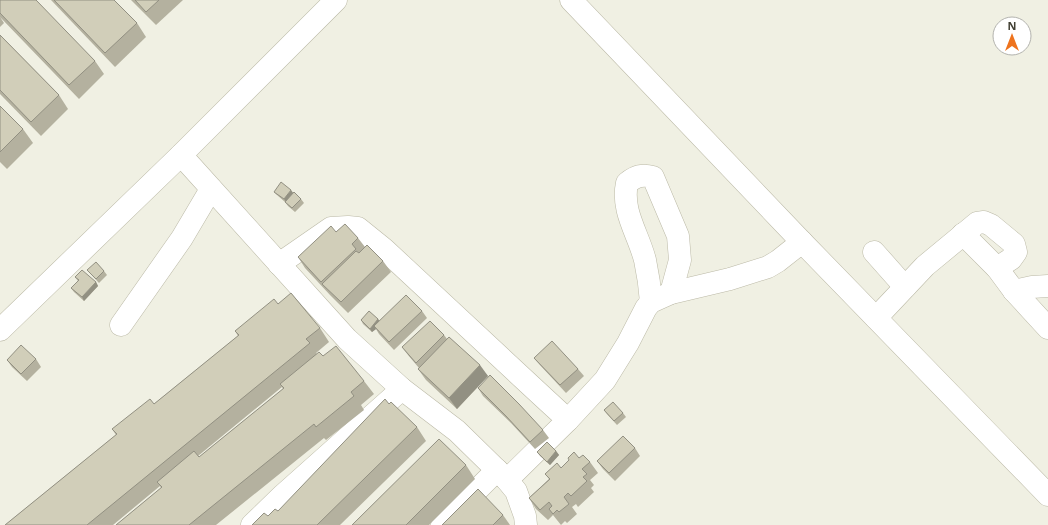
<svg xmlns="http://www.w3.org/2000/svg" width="1048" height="525" font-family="'Noto Sans',sans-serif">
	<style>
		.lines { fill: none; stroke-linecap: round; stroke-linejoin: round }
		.minor-casing { stroke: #bbb9a6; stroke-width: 23 }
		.minor { stroke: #fff; stroke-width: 22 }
		.wall { fill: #b4b19f; fill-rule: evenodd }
		.shaded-wall { fill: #929082 }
		.building { fill: #d1ceb9; stroke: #929082 }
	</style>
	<rect width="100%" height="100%" fill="#f0f0e3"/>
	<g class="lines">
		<defs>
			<g id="minor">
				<path d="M571 0 802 242 1048 495"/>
				<path d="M181 155 347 339 402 389 457 431 507 480 516 491 525 516 526 525"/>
				<path d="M963 234 997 268 1014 291 1048 328"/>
				<path d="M874 252 905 287"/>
				<path d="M279 264 331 228 348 227 358 228 384 249 543 397 568 420 507 480"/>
				<path d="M1014 291 1032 287 1048 286"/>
				<path d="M651 302C650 288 648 274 645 260 638 233 621 211 627 183 636 176 642 174 653 177L678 236 680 260 671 293"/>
				<path d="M876 318 925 266 977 223 984 222 991 225 1014 244 1016 252 1011 259 997 268"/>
				<path d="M121 325 182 238 211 189"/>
				<path d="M0 330 181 155 336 0"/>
				<path d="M568 420 605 380 628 343 646 308 651 302 671 293 730 279 768 267 778 261 802 242"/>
				<path d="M252 525 283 495 402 389"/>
				<path d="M442 525 497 470"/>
			</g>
		</defs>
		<!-- minor casing -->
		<use href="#minor" class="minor-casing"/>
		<!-- minor -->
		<use href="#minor" class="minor"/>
	</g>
	<!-- wall -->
	<g class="wall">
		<path d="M0 0 95 61 104 74 79 99 0 17 4 23 0 27Z"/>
		<path d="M51 0H114L137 23 146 37 115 67Z"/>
		<path d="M131 0H183L156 25Z"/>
		<path d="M0 35 59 95 68 109 41 136 0 94Z"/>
		<path d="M0 106 23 129 33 143 7 169 0 162Z"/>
		<path d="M274 192 293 193 301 199 304 203 295 212 288 206 285 202 277 195Z"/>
		<path d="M336 232 358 238 365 247 383 261 391 272 348 313 330 295 305 268 298 257Z"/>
		<path d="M87 270 104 271 107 275 99 283Z"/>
		<path d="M75 277 96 282 98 286 84 301 74 292 71 288 78 281Z"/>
		<path d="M278 304 320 328 329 342 316 353 317 354 323 356 364 381 374 394 361 405 364 410 326 440 324 438 216 525H116L161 488 160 486 113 525H5L116 435 112 429 154 404 238 336 235 331ZM282 387 283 389 199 457 198 456Z"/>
		<path d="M422 311 427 318 394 350 379 334 376 329 372 332 363 324 361 320 378 319 379 321Z"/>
		<path d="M444 335 447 339 488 376 457 409 426 380 418 369 419 368 408 355 402 347Z"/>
		<path d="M534 358 578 369 584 376 566 393 540 365Z"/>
		<path d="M36 359 41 367 27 381 12 367 7 360Z"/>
		<path d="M478 388 543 430 549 438 535 449 511 423 483 396Z"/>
		<path d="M604 410 623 413 626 417 617 425 607 414Z"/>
		<path d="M417 427 426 441 340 525H252L278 511Z"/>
		<path d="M635 448 640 456 615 481 603 469 597 461Z"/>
		<path d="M556 451 559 455 550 465 540 456 537 452Z"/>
		<path d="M579 458 590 462 598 473 590 480 594 485 591 488 594 492 578 507 576 504 572 507 577 514 567 523 565 521 561 525 553 515 548 520 536 509 529 498 549 479 545 474 561 468Z"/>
		<path d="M466 465 475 479 429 525H352Z"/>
		<path d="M503 515 510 525H442Z"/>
	</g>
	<!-- shaded-wall -->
	<g class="shaded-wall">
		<path d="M291 190 294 194 287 203 284 199Z"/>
		<path d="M96 282 98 286 84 301 82 297Z"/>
		<path d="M378 319 381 323 374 326 376 329 372 332 370 329Z"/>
		<path d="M480 365 488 376 457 409 449 398Z"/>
		<path d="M556 451 559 455 550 465 547 462Z"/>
	</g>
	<!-- building -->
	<g class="building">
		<path d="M0 0H36L95 61 69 85 0 13Z"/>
		<path d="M54 0H114L137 23 105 53Z"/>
		<path d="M135 0H159L146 12Z"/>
		<path d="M0 35 59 95 31 122 0 90Z"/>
		<path d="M0 106 23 129 0 152Z"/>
		<path d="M281 182 291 190 284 199 274 192Z"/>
		<path d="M294 192 301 199 292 208 285 202Z"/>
		<path d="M345 224 358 238 352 244 356 249 321 282 298 257 331 226 336 232Z"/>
		<path d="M367 245 383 261 341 302 322 284 356 251 359 253Z"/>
		<path d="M96 262 104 271 96 279 87 270Z"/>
		<path d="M82 270 96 282 82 297 71 288 79 280 75 277Z"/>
		<path d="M291 293 320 328 306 339 310 343 87 525H5L117 434 112 429 150 399 154 404 239 335 235 331 274 299 278 304Z"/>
		<path d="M406 295 422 311 389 342 374 326Z"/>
		<path d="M369 311 378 319 370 329 361 320Z"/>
		<path d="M430 321 444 335 416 363 402 347Z"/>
		<path d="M449 337 480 365 449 398 418 369Z"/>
		<path d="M552 341 578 369 560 385 534 358Z"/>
		<path d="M21 345 36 359 21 374 7 360Z"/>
		<path d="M336 346 364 381 351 392 354 396 316 427 314 424 189 525H116L162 487 157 482 194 451 199 457 284 388 280 384 319 352 323 356Z"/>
		<path d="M490 375 519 404 543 430 530 442 506 416 478 388Z"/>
		<path d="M385 399 389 404 391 402 417 427 317 525H252L264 513 268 516 275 509 278 511Z"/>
		<path d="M613 402 623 413 614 421 604 410Z"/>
		<path d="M623 436 635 448 609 473 597 461Z"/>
		<path d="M439 439 466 465 406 525H352Z"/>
		<path d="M547 442 556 451 547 462 537 452Z"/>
		<path d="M574 452 579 458 583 455 590 462 582 469 587 474 583 477 587 481 571 496 568 493 564 497 569 504 559 512 557 510 553 514 549 509 552 506 549 502 540 510 529 498 550 479 545 474 557 463 561 468 569 460 568 458Z"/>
		<path d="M478 489 503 515 493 525H442Z"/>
	</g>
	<!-- north arrow -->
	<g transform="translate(1012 36)"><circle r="19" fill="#ffffff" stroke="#b3b3ae"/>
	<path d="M0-3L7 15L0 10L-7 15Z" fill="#ee731d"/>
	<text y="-6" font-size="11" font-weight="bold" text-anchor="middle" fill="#424034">N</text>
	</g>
</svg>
